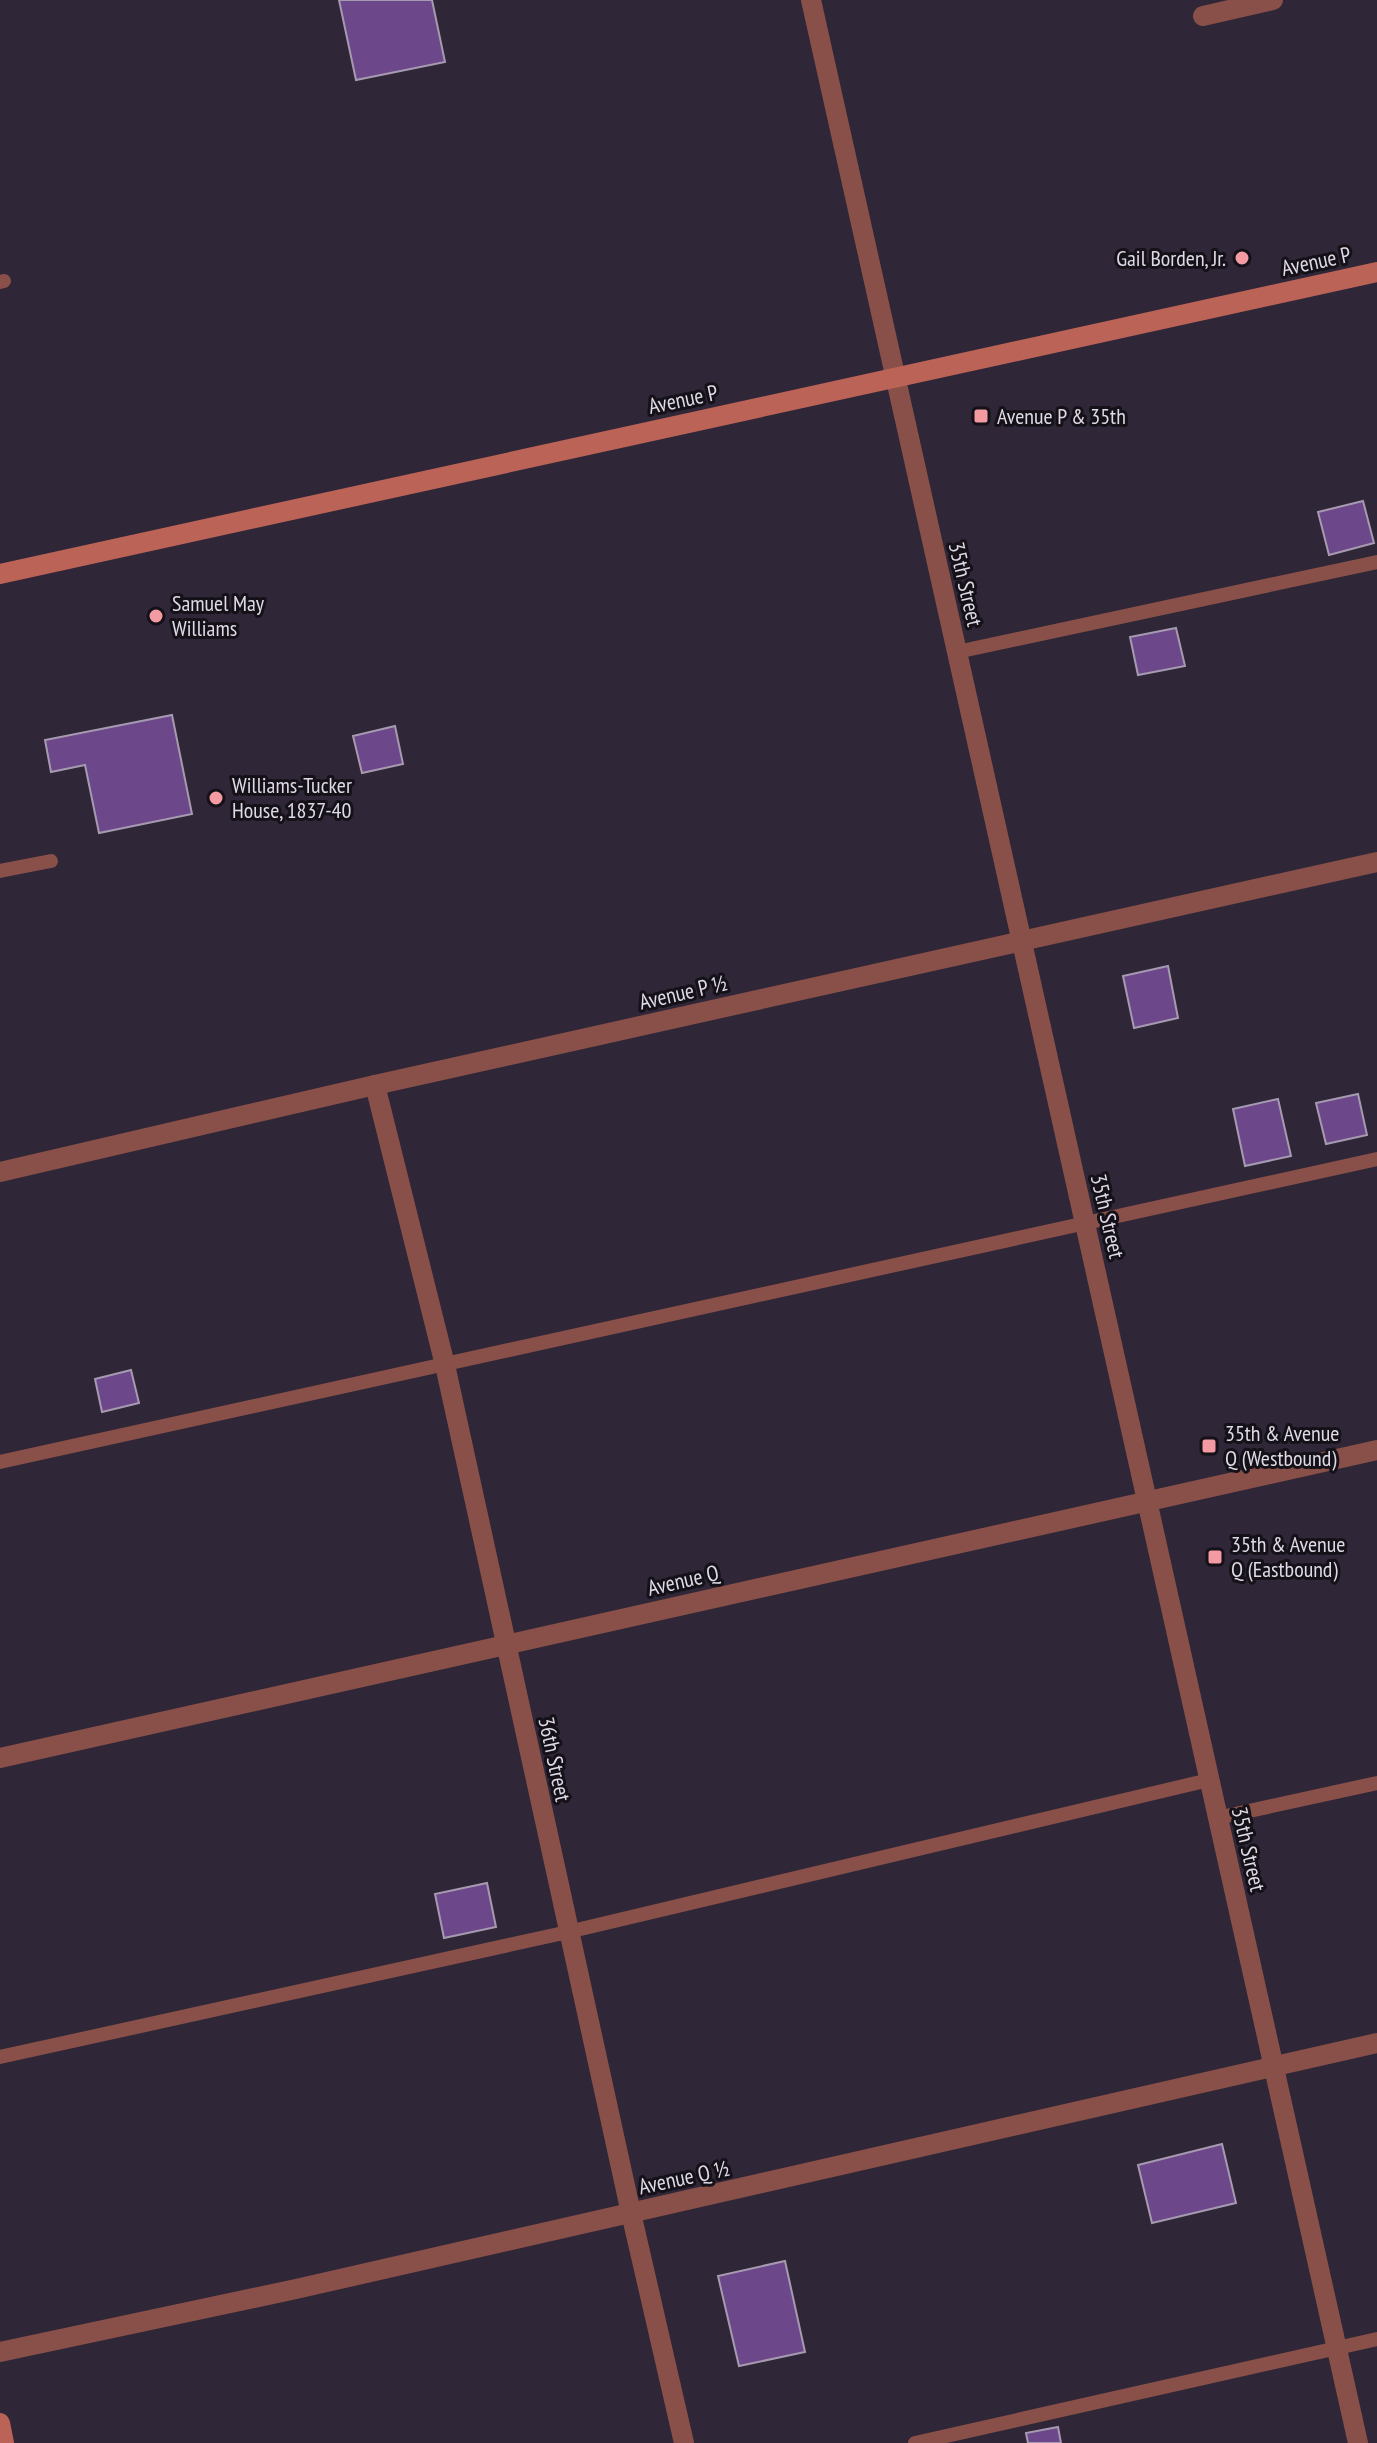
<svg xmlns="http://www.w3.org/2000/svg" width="1377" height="2443" font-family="'PT Sans Narrow',sans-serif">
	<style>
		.building { fill: #6c478a; stroke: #a69ab0; stroke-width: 2 }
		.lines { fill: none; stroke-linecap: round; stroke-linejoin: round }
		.service { stroke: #885048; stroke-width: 14 }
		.minor { stroke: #885048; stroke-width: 20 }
		.tertiary { stroke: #885048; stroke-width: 20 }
		.secondary { stroke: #bc6357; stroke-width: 20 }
		.poi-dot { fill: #f49aa2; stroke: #151119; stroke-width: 3 }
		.labels { text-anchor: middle; stroke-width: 6; stroke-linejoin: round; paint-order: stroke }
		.poi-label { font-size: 22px; fill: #dfdae5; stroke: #151119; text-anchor: start }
		.street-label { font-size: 22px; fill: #dfdae5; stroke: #151119 }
	</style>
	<rect width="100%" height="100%" fill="#2f2637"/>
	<!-- building -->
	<g class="building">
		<path d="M339 0H432L445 62 356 80Z"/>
		<path d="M1363 501 1374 543 1329 555 1318 512Z"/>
		<path d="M1176 628 1185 666 1138 675 1130 637Z"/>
		<path d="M172 715 192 814 99 833 85 765 51 772 45 740Z"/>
		<path d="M395 726 403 764 362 773 353 736Z"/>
		<path d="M1168 966 1178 1018 1134 1028 1123 976Z"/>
		<path d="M1358 1094 1367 1135 1326 1144 1316 1103Z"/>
		<path d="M1278 1099 1291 1156 1245 1166 1233 1109Z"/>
		<path d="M131 1370 139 1403 102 1412 95 1379Z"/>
		<path d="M487 1883 496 1927 444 1938 435 1894Z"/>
		<path d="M1222 2144 1236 2203 1152 2223 1138 2165Z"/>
		<path d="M785 2261 805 2352 739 2366 718 2276Z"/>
		<path d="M1058 2427 1061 2443H1028L1026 2433Z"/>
	</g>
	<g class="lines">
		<!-- service -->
		<g class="service">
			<path d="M0 282 4 281"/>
			<path d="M957 652 1377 562"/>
			<path d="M0 871 51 861"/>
			<path d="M0 1462 1377 1159"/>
			<path d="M1217 1818 1377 1783"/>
			<path d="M0 2057 568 1932 1209 1780"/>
			<path d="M915 2443 1377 2339"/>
		</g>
		<!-- minor -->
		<g class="minor">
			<path d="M1203 16 1273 0"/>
			<path d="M375 1085 445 1365 631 2213 684 2443"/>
			<path d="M0 1172 375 1085 1377 862"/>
			<path d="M0 1758 1377 1450"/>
			<path d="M0 2352 296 2289 1377 2043"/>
		</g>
		<!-- tertiary -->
		<path class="tertiary" d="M811 0 1358 2443"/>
		<!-- secondary -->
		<g class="secondary">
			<path d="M0 574 1377 272"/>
			<path d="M0 2423 4 2443"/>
		</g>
	</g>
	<!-- markers -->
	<g class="poi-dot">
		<circle cx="1242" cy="258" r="8"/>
		<rect x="973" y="408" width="16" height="16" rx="4"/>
		<circle cx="156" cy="616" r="8"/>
		<circle cx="216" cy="798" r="8"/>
		<rect x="1201" y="1438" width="16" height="16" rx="4"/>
		<rect x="1207" y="1549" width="16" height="16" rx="4"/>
	</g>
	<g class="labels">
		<!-- poi labels -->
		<g class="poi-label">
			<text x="1226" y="266" text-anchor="end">Gail Borden, Jr.</text>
			<text x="997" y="424">Avenue P &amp; 35th</text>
			<text x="172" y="611">Samuel May<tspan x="172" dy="25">Williams</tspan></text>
			<text x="232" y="793">Williams-Tucker<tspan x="232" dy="25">House, 1837-40</tspan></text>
			<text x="1225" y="1441">35th &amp; Avenue<tspan x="1225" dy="25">Q (Westbound)</tspan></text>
			<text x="1231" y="1552">35th &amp; Avenue<tspan x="1231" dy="25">Q (Eastbound)</tspan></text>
		</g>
		<!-- street labels -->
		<g class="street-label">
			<text transform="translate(1316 261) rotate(-12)" y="8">Avenue P</text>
			<text transform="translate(683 399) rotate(-12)" y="8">Avenue P</text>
			<text transform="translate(966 584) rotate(77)" y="8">35th Street</text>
			<text transform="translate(683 992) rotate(-13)" y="8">Avenue P ½</text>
			<text transform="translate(1108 1216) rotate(77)" y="8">35th Street</text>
			<text transform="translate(683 1580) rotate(-13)" y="8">Avenue Q</text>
			<text transform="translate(555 1759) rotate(78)" y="8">36th Street</text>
			<text transform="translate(1249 1849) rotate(77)" y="8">35th Street</text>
			<text transform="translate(684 2177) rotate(-12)" y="8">Avenue Q ½</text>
		</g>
	</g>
</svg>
